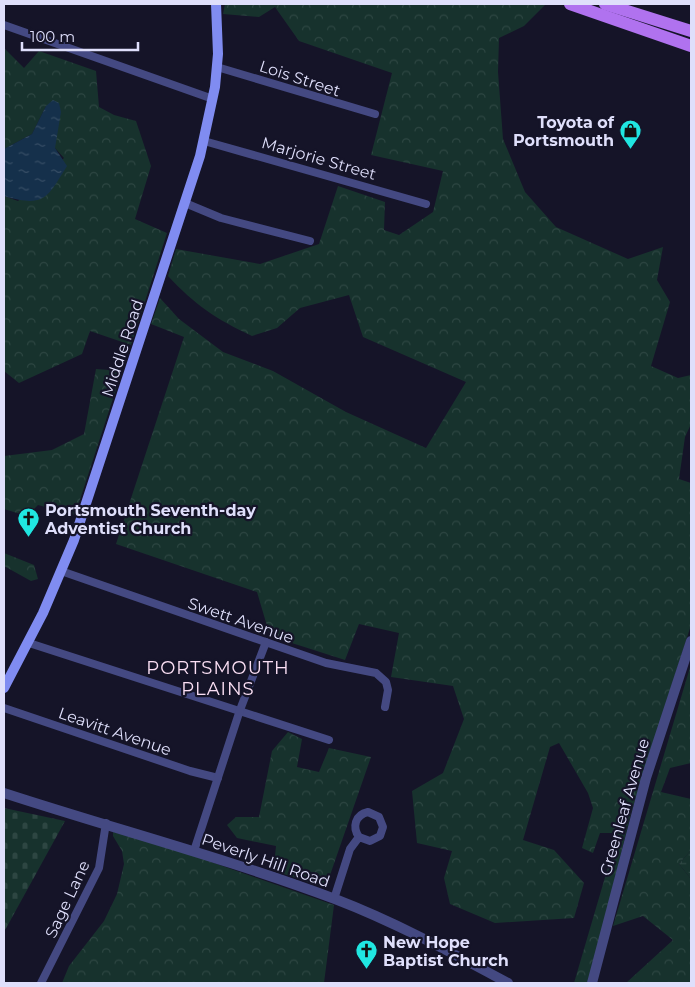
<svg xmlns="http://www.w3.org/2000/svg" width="695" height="987" font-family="Montserrat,sans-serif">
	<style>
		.forest { fill: url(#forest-crowns) }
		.wetland { fill: url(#wetland-marsh) }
		.cemetery { fill: url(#cemetery-stones) }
		.water { fill: url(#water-ripples) }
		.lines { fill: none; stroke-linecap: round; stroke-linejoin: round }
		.minor { stroke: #444982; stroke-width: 8 }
		.tertiary { stroke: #444982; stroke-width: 10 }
		.secondary { stroke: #808cf1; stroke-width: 10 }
		.primary { stroke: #b072ef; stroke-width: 12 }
		.labels { text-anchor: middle; stroke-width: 4.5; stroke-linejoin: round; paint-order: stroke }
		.street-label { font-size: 16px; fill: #dfdffb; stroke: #151428 }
		.poi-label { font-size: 16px; font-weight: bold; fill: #dfdffb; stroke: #151428; text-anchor: start }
		.neighbourhood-label { font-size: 18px; letter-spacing: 1px; fill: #fce0f5; stroke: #151428 }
	</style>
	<defs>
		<pattern id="forest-crowns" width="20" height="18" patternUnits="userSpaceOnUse" patternTransform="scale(1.25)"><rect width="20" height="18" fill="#17322d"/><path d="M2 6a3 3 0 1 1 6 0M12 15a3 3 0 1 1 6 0" fill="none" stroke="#2d4642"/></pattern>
		<pattern id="wetland-marsh" width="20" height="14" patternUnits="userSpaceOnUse" patternTransform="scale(1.25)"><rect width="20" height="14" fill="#17322d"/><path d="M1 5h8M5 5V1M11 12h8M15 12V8" fill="none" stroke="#2d4642"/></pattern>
		<pattern id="cemetery-stones" width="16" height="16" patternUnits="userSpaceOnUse" patternTransform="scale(1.25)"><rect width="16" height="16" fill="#17322d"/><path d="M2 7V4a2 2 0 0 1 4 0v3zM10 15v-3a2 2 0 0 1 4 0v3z" fill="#2d4642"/></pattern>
		<pattern id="water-ripples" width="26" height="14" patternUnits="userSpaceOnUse" patternTransform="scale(1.25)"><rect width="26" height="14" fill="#15304b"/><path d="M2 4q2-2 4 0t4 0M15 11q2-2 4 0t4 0" fill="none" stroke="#374e66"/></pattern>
	</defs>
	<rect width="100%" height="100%" fill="#151428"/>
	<!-- forest -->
	<g class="forest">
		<path d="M225 4H546L524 26 499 38 498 72 503 139 525 192 556 227 628 259 663 247 657 280 670 302 651 366 678 378 691 375V424L685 437 679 479 691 483V625L631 813 589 983H574L618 833H600L593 853 582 848 593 808 588 793 559 743 550 747 523 840 554 850 584 883 574 918 495 923 450 904 444 878 452 851 417 843 412 791 443 773 464 719 453 686 391 677 399 633 359 624 345 660 270 636 257 592 116 544 184 337 151 324 160 298 179 319 223 352 273 371 346 412 426 448 466 382 363 337 349 295 300 308 277 328 252 336C216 319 195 305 168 276L176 249 260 264 319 244 338 186 385 202 384 230 399 235 433 212 443 171 371 155 392 73 299 41 275 7 259 17 223 14Z"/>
		<path d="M4 48 24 68 39 51 96 71 99 107 114 115 136 121 151 166 135 219 167 233 131 345 90 331 82 354 19 383 4 371V196L18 201 64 158 55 148 46 106 32 134 4 149Z"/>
		<path d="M96 369 122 371 75 515 38 505 27 516 4 509V456L52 450 84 434Z"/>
		<path d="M4 553 34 565 38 579 31 581 4 566Z"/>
		<path d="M691 664V763L670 768 661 792 691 799V850L679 864 691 879V983H626L673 940 643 916 613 926Z"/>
		<path d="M288 732 302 739 297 767 319 772 329 748 371 757 329 878 320 886 281 873 274 866 276 846 237 838 227 825 236 817H259L272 751Z"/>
		<path d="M113 832 160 844 334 905 324 983H62L69 966 104 921 117 894 124 864 122 851 113 836Z"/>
	</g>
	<!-- wetland -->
	<path class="wetland" d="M691 850V879L679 864Z"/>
	<!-- cemetery -->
	<path class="cemetery" d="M4 808 65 821 4 932Z"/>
	<!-- water -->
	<path class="water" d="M53 100 59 103 61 112 55 148 67 166C47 198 45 208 4 196V149L32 134 46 106Z"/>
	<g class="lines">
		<!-- minor -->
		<g class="minor">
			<path d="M4 25 213 99"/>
			<path d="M217 67 375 114"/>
			<path d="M204 141 426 204"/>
			<path d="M185 203 221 218 310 241"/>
			<path d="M61 571 326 663 376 673 386 682 388 690 385 707"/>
			<path d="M29 643 329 740"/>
			<path d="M4 708 190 771 218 778"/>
			<path d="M194 851 240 710 266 642"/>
			<path d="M334 899 350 849 359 837C352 827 355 815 368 812L379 817 383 827 380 836 370 841 359 837"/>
			<path d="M41 983 99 868 106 823"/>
		</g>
		<!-- tertiary -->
		<g class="tertiary">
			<path d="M4 793C114 829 226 858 335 899 395 922 452 953 508 983"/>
			<path d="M592 983 646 778 691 641"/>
		</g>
		<!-- secondary -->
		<path class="secondary" d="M4 688 43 613 74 540 200 156 215 87 218 54 216 4"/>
		<!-- primary -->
		<g class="primary">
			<path d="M570 4 691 46"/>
			<path d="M605 4 691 31"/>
		</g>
	</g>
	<!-- icons -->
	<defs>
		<symbol id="shop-pin" viewBox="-11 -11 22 30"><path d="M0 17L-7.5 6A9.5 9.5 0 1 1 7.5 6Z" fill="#20e6e1" stroke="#151428"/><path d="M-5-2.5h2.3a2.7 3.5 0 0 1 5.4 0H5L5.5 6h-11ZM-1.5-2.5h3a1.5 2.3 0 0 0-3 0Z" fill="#111"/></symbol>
		<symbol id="church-pin" viewBox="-11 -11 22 30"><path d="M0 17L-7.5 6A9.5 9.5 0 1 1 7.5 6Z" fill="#20e6e1" stroke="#151428"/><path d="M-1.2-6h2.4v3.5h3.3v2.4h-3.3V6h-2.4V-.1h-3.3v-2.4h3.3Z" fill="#111"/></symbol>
	</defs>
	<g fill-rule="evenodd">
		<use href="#shop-pin" x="618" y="118" width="25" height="34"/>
		<use href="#church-pin" x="16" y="506" width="25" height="34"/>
		<use href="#church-pin" x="354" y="938" width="25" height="34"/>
	</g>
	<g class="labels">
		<!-- street labels -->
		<g class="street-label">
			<text transform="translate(300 78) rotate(18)" y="6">Lois Street</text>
			<text transform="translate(319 158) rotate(16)" y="6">Marjorie Street</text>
			<text transform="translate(122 348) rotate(-72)" y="6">Middle Road</text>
			<text transform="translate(241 620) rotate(19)" y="6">Swett Avenue</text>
			<text transform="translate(115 731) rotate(19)" y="6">Leavitt Avenue</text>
			<text transform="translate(624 807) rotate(-74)" y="6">Greenleaf Avenue</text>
			<text transform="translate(266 860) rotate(19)" y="6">Peverly Hill Road</text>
			<text transform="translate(67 899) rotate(-65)" y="6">Sage Lane</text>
		</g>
		<!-- poi labels -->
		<g class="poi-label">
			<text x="614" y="128" text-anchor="end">Toyota of<tspan x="614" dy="18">Portsmouth</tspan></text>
			<text x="45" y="516">Portsmouth Seventh-day<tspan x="45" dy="18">Adventist Church</tspan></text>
			<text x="383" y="948">New Hope<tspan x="383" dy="18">Baptist Church</tspan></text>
		</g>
		<!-- neighbourhood labels -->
		<g class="neighbourhood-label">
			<text x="218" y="674">PORTSMOUTH<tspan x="218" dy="21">PLAINS</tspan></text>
		</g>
	</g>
	<!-- border -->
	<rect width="695" height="987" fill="none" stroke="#dfdffb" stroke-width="10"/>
	<!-- scale -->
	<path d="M22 42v8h116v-8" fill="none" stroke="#dfdffb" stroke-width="2.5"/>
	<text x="30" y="42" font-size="15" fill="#dfdffb" stroke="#151428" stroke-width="4" paint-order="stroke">100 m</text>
</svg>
